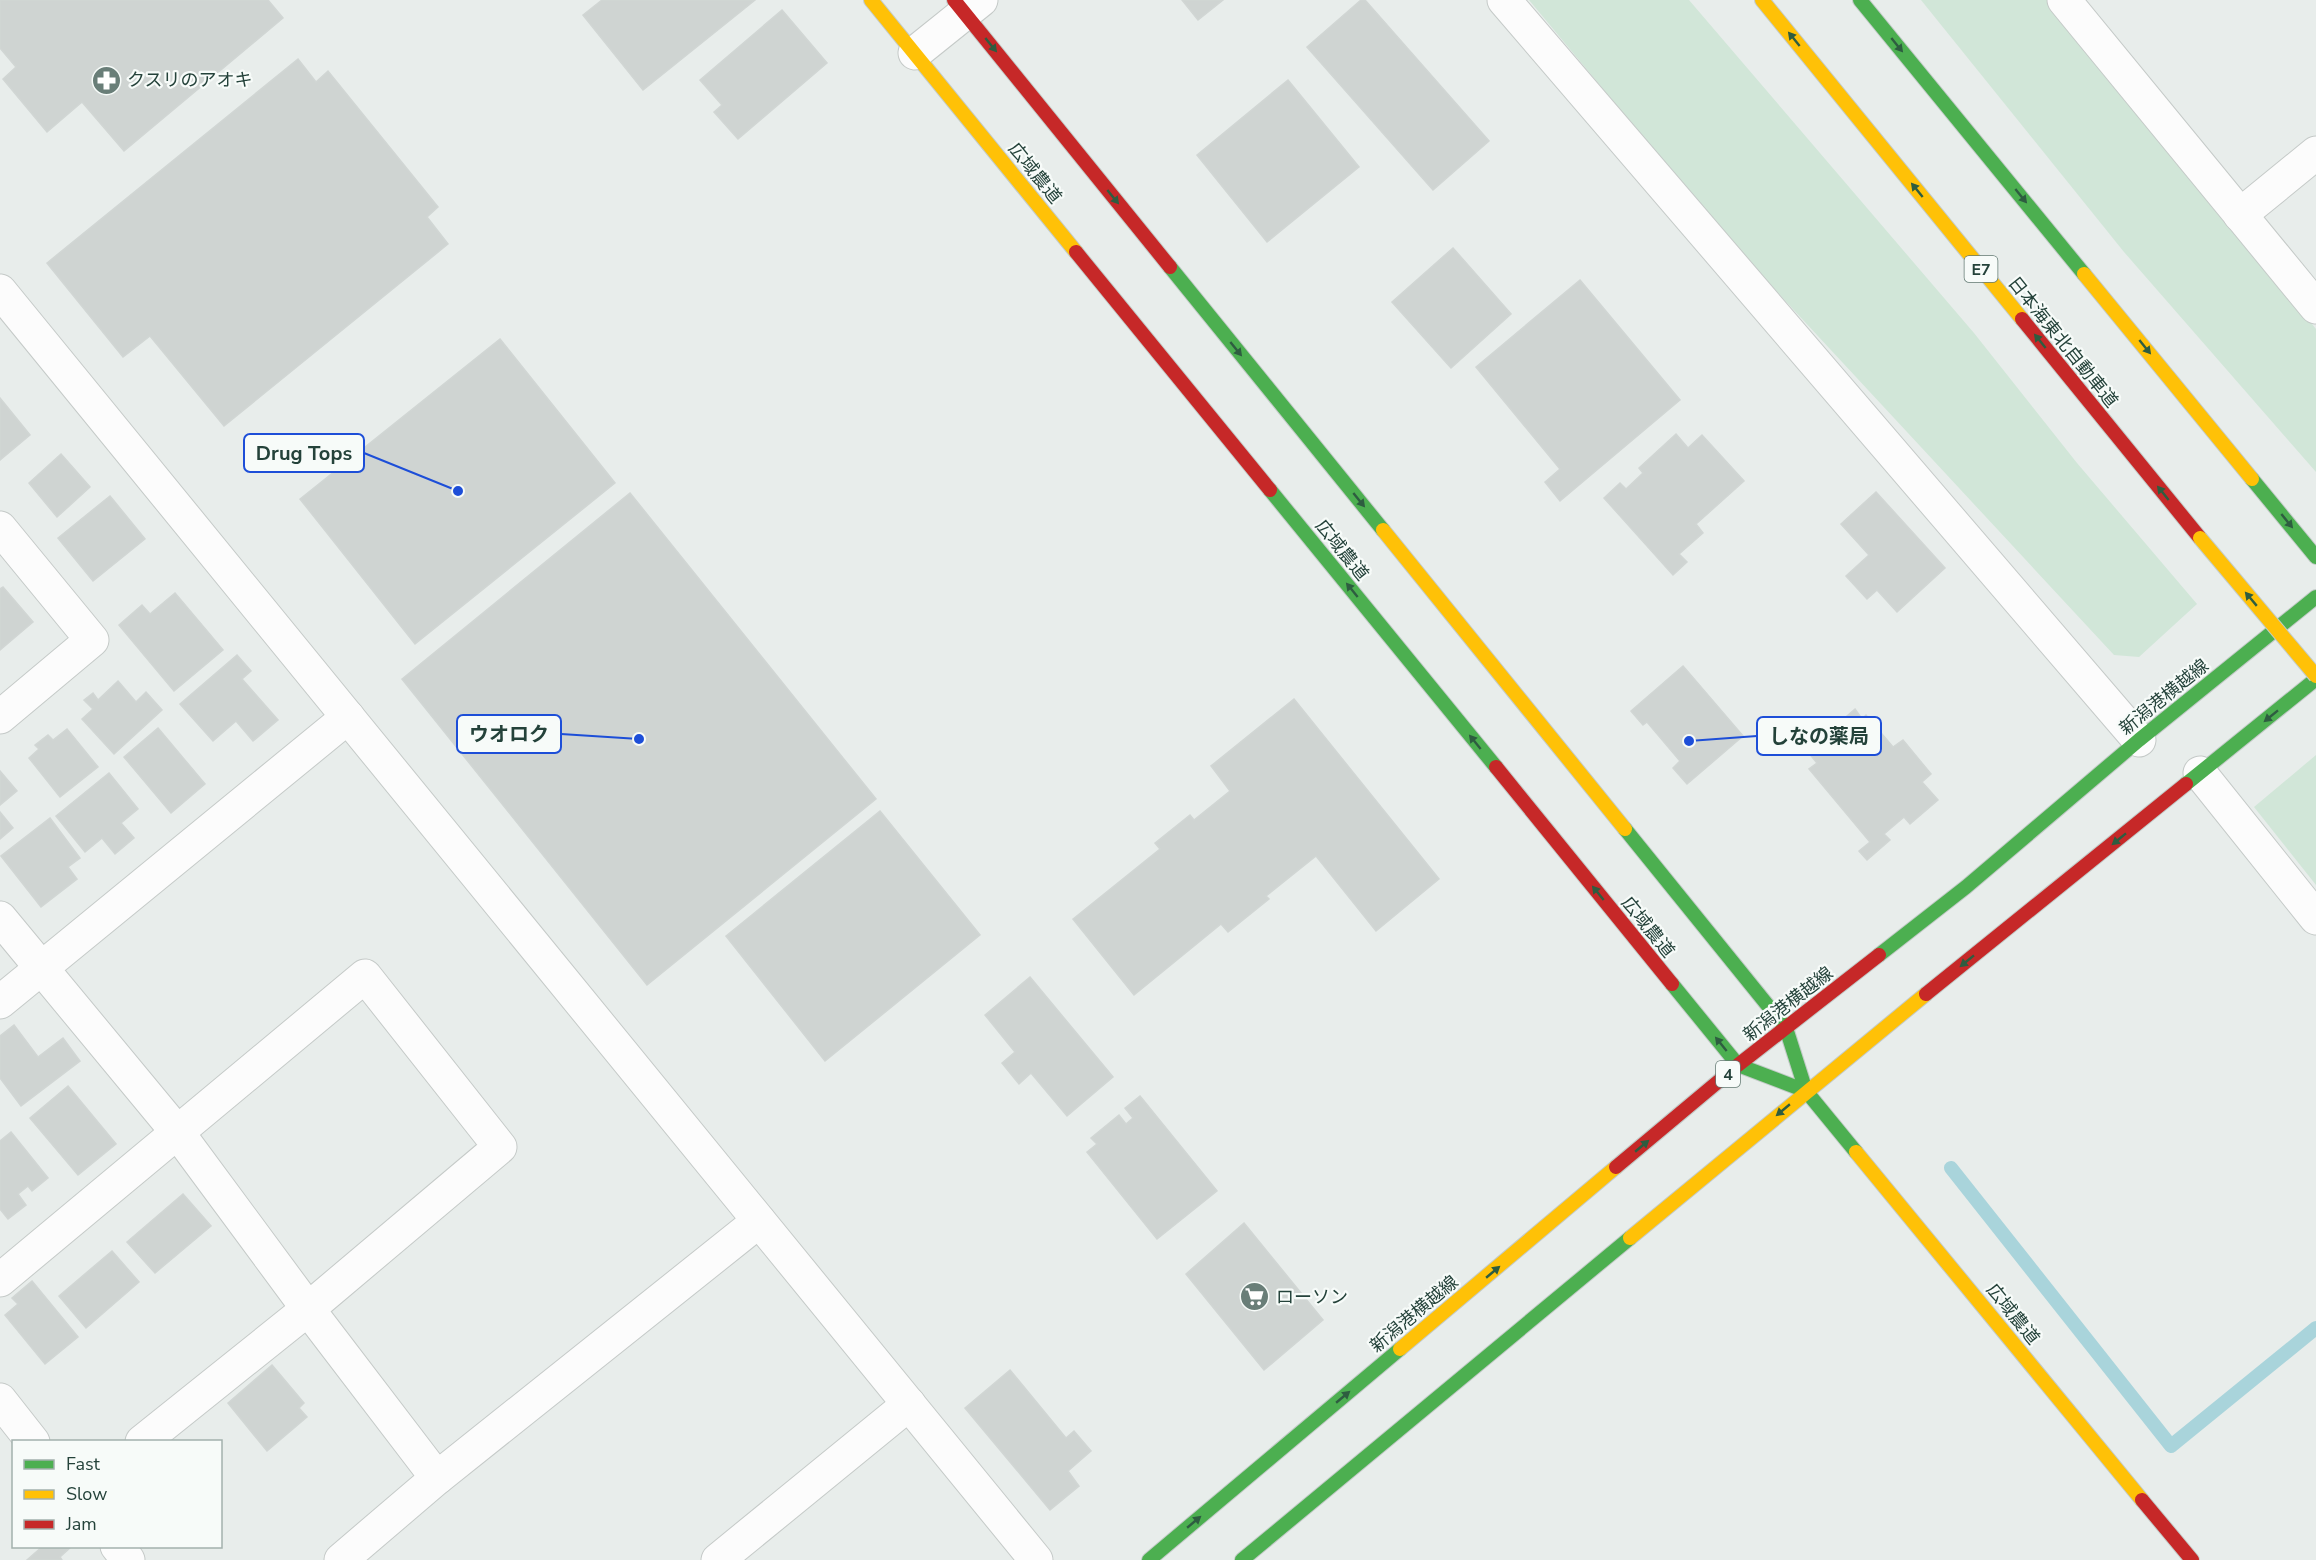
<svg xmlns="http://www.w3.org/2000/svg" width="2316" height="1560" font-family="'Nunito Sans','Noto Sans JP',sans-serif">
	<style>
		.green { fill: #d1e6d8 }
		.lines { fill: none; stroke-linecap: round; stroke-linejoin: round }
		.stream { stroke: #a9d4db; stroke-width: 14 }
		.building { fill: #cfd4d2; stroke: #d1d6d4; stroke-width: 1.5 }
		.street-casing { stroke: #c5cac8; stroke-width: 35 }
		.fast-casing { stroke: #c3cbc8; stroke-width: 16 }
		.slow-casing { stroke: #c3cbc8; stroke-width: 16 }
		.jam-casing { stroke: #c3cbc8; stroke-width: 16 }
		.street { stroke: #fcfcfc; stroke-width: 33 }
		.fast { stroke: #4caf50; stroke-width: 14 }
		.slow { stroke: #ffc107; stroke-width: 14 }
		.jam { stroke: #c62828; stroke-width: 14 }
		.slow-bridge-casing { stroke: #c3ccc9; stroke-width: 16; stroke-linecap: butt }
		.slow-bridge { stroke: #ffc107; stroke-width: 14 }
		.oneway { fill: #2e5d40 }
		.labels { text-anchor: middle; stroke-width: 4.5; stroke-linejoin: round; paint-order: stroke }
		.shield { fill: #f7fbf9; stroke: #637a73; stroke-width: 1.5 }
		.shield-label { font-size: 16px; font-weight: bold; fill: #24423a }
		.poi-label { font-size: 18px; fill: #24423a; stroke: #f7fbf9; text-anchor: start }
		.street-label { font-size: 18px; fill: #24423a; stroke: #f7fbf9 }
		.leader { fill: none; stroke: #1d4ed8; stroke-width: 2 }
		.callout-dot { fill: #1d4ed8; stroke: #f7fbf9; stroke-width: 2 }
		.callout { fill: #f7fbf9; stroke: #1d4ed8; stroke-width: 2 }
		.callout-label { font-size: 20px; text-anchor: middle; font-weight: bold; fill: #24423a }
	</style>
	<rect width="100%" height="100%" fill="#e8edeb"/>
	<!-- green -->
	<g class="green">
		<path d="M1529 0H1689L1974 333 2077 463 2197 604 2139 657 2114 655 1727 238Z"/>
		<path d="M1921 0H2048L2109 71 2316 329V472L2124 252Z"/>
		<path d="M2316 755V885L2254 807Z"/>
	</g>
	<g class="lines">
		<!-- stream -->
		<path class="stream" d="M1951 1168 2171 1446 2316 1328"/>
	</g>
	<!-- building -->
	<g class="building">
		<path d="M0 0H268L283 18 124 151 82 102 47 132 3 79 16 67 0 48Z"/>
		<path d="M602 0H755L643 90 583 15Z"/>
		<path d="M1182 0H1223L1198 20Z"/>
		<path d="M1361 0H1365L1489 141 1433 190 1307 47Z"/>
		<path d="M782 10 827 63 738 139 714 112 722 105 700 80Z"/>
		<path d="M298 59 316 82 328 71 438 207 427 217 448 244 224 426 150 336 123 357 47 263Z"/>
		<path d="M1288 80 1359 167 1267 242 1197 155Z"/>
		<path d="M1453 248 1511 314 1451 368 1392 302Z"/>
		<path d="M1580 280 1680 400 1560 501 1545 482 1560 469 1476 367Z"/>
		<path d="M500 339 615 483 415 644 300 499Z"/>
		<path d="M0 398 30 435 0 460Z"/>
		<path d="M1676 434 1688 448 1702 435 1744 481 1696 524 1703 533 1679 554 1687 562 1673 575 1604 498 1620 483 1626 489 1643 473 1639 468Z"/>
		<path d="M61 454 90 487 57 517 29 483Z"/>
		<path d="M1876 492 1945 568 1897 612 1877 590 1867 599 1846 576 1869 555 1841 524Z"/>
		<path d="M630 493 876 799 647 985 402 679Z"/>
		<path d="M110 496 145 539 93 581 58 538Z"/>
		<path d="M3 587 33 622 0 650V589Z"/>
		<path d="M175 593 223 650 174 691 119 625 142 605 150 614Z"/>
		<path d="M237 655 251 671 242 679 278 720 253 741 236 721 213 741 180 704Z"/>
		<path d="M1683 666 1743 736 1687 784 1673 768 1680 761 1647 722 1643 725 1631 711Z"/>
		<path d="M118 681 136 702 146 692 162 710 114 754 82 719 93 709 84 700 93 693 98 700Z"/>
		<path d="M1294 699 1439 879 1376 931 1316 856 1266 896 1269 899 1228 932 1221 924 1134 995 1073 919 1160 849 1155 843 1190 815 1194 820 1230 791 1211 766Z"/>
		<path d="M1855 709 1862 719 1866 715 1893 747 1903 740 1931 774 1922 782 1938 800 1910 824 1904 817 1884 834 1890 840 1867 860 1859 851 1870 842 1809 769 1817 763 1799 741 1826 718 1833 728Z"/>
		<path d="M158 728 205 784 171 813 124 757Z"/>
		<path d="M67 729 98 767 60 797 29 758 39 749 35 745 48 735 53 740Z"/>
		<path d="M0 771 17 791 0 805Z"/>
		<path d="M109 773 138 809 121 823 134 838 115 854 102 838 85 852 56 816Z"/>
		<path d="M880 811 980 935 825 1061 726 936Z"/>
		<path d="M0 812 13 828 0 839Z"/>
		<path d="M50 818 80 858 68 867 77 879 41 907 1 856Z"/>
		<path d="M1030 977 1113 1077 1067 1116 1031 1073 1019 1084 1002 1063 1015 1052 985 1015Z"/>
		<path d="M14 1025 38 1057 63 1038 80 1061 21 1106 0 1078V1036Z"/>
		<path d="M68 1086 116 1144 78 1175 30 1118Z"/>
		<path d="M1140 1096 1217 1191 1157 1239 1087 1152 1097 1144 1091 1138 1119 1115 1126 1124 1133 1118 1125 1108Z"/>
		<path d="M11 1132 48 1178 32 1191 28 1186 18 1194 26 1205 8 1219 0 1209V1141Z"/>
		<path d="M183 1194 211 1226 155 1273 127 1242Z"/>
		<path d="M1244 1223 1323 1320 1264 1370 1186 1274Z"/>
		<path d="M112 1251 139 1282 86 1328 59 1296Z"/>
		<path d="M32 1281 78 1337 45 1364 5 1315 18 1304 12 1298Z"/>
		<path d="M272 1365 304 1403 299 1408 307 1417 267 1451 228 1403Z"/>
		<path d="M1010 1370 1066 1438 1074 1431 1091 1451 1068 1471 1079 1486 1050 1510 965 1408Z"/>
		<path d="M43 1546H72L60 1557 62 1560H27Z"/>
	</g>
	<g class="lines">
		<defs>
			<g id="street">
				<path d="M1504 0 2139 740"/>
				<path d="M2064 0 2316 307"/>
				<path d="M915 53 981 0"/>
				<path d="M2240 215 2316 153"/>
				<path d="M0 291 1036 1560"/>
				<path d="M0 528 92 640 0 717"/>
				<path d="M2200 773 2316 918"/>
				<path d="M0 918 178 1133 308 1309 437 1478"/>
				<path d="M0 1002 348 717"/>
				<path d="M0 1280 365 976 500 1147 308 1309 142 1442"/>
				<path d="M0 1400 33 1442"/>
				<path d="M117 1546 128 1560"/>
				<path d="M341 1560 437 1478 759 1221"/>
				<path d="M718 1560 909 1404"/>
			</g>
			<g id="fast">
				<path d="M1860 0 2084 274"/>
				<path d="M1170 267 1383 530"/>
				<path d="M2252 479 2316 557"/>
				<path d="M1270 490 1496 767"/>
				<path d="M2186 784 2316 679"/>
				<path d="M1625 829 1786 1028 1806 1091 1856 1152"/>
				<path d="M1879 955 1966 887 2139 740 2316 597"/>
				<path d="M1672 984 1738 1065 1806 1091"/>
				<path d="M1149 1560 1400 1349"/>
				<path d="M1242 1560 1630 1238"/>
			</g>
			<g id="slow">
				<path d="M871 0 1076 252"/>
				<path d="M1762 0 2022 319"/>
				<path d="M2084 274 2252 479"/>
				<path d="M1383 530 1625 829"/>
				<path d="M1856 1152 2142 1500"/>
				<path d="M1630 1238 1926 994"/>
				<path d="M1400 1349 1616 1167"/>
			</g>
			<g id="jam">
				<path d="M954 0 1170 267"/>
				<path d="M1076 252 1270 490"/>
				<path d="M2022 319 2200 538"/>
				<path d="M1496 767 1672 984"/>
				<path d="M1926 994 2186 784"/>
				<path d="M1616 1167 1738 1065 1879 955"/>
				<path d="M2142 1500 2192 1560"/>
			</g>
		</defs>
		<!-- street casing -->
		<use href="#street" class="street-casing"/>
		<!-- fast casing -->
		<use href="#fast" class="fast-casing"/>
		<!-- slow casing -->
		<use href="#slow" class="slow-casing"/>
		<!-- jam casing -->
		<use href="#jam" class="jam-casing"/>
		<!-- street -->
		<use href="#street" class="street"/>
		<!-- fast -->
		<use href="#fast" class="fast"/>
		<!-- slow -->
		<use href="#slow" class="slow"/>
		<!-- jam -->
		<use href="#jam" class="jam"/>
		<defs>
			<path id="slow-bridge" d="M2200 538 2316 676"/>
		</defs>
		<!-- slow-bridge casing -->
		<use href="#slow-bridge" class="slow-bridge-casing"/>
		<!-- slow-bridge -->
		<use href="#slow-bridge" class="slow-bridge"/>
	</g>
	<!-- one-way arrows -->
	<defs><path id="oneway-solid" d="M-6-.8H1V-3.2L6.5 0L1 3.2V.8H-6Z" transform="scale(1.5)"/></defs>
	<g class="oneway">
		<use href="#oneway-solid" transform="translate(1794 39) rotate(-129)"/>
		<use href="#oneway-solid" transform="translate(991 45) rotate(51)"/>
		<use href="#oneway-solid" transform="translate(1897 45) rotate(51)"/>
		<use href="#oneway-solid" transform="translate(1917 190) rotate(-129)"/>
		<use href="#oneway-solid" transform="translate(2021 196) rotate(51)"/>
		<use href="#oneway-solid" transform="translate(1113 197) rotate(51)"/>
		<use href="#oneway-solid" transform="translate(2040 341) rotate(-129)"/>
		<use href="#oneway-solid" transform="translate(2145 347) rotate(51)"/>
		<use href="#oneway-solid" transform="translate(1236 349) rotate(51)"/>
		<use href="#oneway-solid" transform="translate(2163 493) rotate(-129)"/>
		<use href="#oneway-solid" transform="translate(1359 500) rotate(51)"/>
		<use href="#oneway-solid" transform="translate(2287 521) rotate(51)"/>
		<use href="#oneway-solid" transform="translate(1352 590) rotate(-129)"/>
		<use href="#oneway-solid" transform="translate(2251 599) rotate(-130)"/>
		<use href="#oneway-solid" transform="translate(2271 716) rotate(141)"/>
		<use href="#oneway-solid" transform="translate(1475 742) rotate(-129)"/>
		<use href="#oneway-solid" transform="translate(2119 839) rotate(141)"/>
		<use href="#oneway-solid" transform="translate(1598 893) rotate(-129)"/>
		<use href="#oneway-solid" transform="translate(1967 961) rotate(141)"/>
		<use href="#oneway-solid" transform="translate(1721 1044) rotate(-129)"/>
		<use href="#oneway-solid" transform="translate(1783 1110) rotate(140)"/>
		<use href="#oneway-solid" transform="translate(1642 1146) rotate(-40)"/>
		<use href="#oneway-solid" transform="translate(1493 1272) rotate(-40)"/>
		<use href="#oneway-solid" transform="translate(1343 1397) rotate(-40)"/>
		<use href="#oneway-solid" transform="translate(1194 1522) rotate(-40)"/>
	</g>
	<!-- icons -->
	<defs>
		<symbol id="pharmacy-disc" viewBox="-11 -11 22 22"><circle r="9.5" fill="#697e78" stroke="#f7fbf9"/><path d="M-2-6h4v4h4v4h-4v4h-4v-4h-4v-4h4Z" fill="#fff"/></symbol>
		<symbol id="supermarket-disc" viewBox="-11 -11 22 22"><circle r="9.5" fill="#697e78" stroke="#f7fbf9"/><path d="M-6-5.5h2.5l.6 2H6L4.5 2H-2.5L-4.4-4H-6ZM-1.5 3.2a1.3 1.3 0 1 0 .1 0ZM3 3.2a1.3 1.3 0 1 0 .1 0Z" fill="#fff"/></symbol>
	</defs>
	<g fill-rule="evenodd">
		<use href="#pharmacy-disc" x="90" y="64" width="33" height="33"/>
		<use href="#supermarket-disc" x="1238" y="1280" width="33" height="33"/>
	</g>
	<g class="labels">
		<!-- shield labels -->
		<g class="shield">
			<rect x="1964.5" y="256" width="33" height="26" rx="4.5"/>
			<rect x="1716" y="1061" width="24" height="26" rx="4.5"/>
		</g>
		<g class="shield-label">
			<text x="1981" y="275">E7</text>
			<text x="1728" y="1080">4</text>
		</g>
		<!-- poi labels -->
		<g class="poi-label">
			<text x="127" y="86">クスリのアオキ</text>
			<text x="1276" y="1303">ローソン</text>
		</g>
		<!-- street labels -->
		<g class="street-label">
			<text transform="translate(1035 173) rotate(51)" y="6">広域農道</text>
			<text transform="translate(2063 342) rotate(51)" y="6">日本海東北自動車道</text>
			<text transform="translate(1342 550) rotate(51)" y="6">広域農道</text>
			<text transform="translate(2164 697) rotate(-39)" y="6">新潟港横越線</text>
			<text transform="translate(1648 927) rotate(51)" y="6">広域農道</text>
			<text transform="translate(1788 1004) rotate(-38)" y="6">新潟港横越線</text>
			<text transform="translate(1414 1314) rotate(-40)" y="6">新潟港横越線</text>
			<text transform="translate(2013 1314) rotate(51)" y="6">広域農道</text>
		</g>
	</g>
	<!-- callouts -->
	<path class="leader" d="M458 491L364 453M639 739L561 734M1689 741L1757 736"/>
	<g class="callout-dot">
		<circle cx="458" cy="491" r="6"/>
		<circle cx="639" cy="739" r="6"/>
		<circle cx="1689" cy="741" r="6"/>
	</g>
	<g class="callout">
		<rect x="244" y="434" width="120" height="38" rx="6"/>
		<rect x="457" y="715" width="104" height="38" rx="6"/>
		<rect x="1757" y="717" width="124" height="38" rx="6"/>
	</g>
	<g class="callout-label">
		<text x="304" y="460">Drug Tops</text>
		<text x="509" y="741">ウオロク</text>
		<text x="1819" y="743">しなの薬局</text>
	</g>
	<!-- legend -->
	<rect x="12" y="1440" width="210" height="108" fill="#f7fbf9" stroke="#a3b1ad" stroke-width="1.5"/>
	<rect x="24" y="1460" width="30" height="9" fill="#4caf50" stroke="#a3b1ad" stroke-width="1.5"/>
	<text x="66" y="1470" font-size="18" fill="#24423a">Fast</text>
	<rect x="24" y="1490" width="30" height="9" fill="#ffc107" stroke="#a3b1ad" stroke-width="1.5"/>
	<text x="66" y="1500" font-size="18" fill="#24423a">Slow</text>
	<rect x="24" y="1520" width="30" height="9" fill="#c62828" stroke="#a3b1ad" stroke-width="1.5"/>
	<text x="66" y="1530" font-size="18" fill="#24423a">Jam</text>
</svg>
